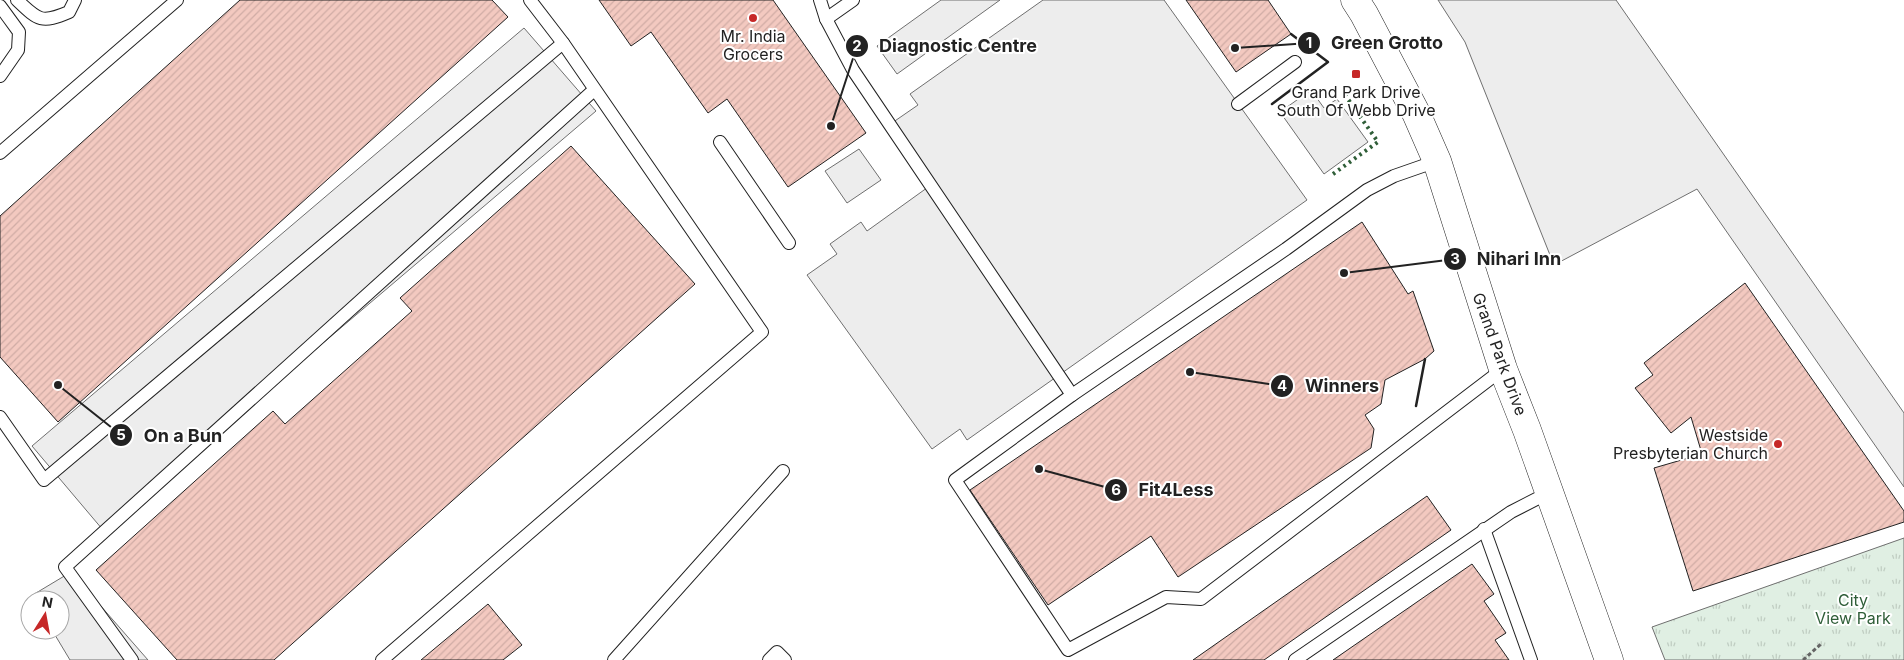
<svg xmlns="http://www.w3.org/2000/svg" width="1904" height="660" font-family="Inter,sans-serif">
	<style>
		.park { fill: url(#park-tufts); stroke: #6f6f6f }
		.parking { fill: #ededed; stroke: #6f6f6f }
		.building { fill: url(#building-hatch); stroke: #222 }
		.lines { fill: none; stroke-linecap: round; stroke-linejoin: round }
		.service-casing { stroke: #222; stroke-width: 14 }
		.tertiary-casing { stroke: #222; stroke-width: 29 }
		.path { stroke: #646464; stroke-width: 3; stroke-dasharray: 4 2.5; stroke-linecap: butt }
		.service { stroke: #fff; stroke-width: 12 }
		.tertiary { stroke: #fff; stroke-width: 28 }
		.hedge { stroke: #2f5e38; stroke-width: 4; stroke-dasharray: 2.5 4; stroke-linecap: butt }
		.wall { stroke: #222; stroke-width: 2.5 }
		.poi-dot { fill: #c62828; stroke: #fff; stroke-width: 2 }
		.labels { text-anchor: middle; stroke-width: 4; stroke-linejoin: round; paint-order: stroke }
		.poi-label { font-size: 16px; fill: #222; stroke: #fff }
		.street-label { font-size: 16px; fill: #222; stroke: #fff }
		.park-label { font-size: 16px; fill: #2f5e38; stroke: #fff }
		.leader { fill: none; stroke: #222; stroke-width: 2 }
		.callout-dot { fill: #222; stroke: #fff; stroke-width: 2 }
		.mark-label { font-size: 15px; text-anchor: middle; font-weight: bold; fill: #fff }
		.callout-label { font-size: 18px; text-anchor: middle; font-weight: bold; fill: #222; stroke: #fff; stroke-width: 4; stroke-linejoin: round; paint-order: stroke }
	</style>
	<defs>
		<pattern id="park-tufts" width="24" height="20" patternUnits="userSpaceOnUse" patternTransform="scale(1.25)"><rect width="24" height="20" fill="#e0efe3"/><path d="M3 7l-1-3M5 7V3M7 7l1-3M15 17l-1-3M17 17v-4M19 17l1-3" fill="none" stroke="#c0cdc2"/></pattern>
		<pattern id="building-hatch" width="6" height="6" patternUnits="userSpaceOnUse" patternTransform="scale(1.25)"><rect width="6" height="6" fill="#f3c9c0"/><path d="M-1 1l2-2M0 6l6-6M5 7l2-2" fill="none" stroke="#d0aca5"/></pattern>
	</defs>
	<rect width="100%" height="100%" fill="#fff"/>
	<!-- park -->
	<path class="park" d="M1904 538V660H1665L1652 627Z"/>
	<!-- parking -->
	<g class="parking">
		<path d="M941 0H1000L897 74 877 46Z"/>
		<path d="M1043 0H1164L1307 200 967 440 960 429 932 449 807 275 837 254 830 244 861 222 867 231 931 185 889 125 918 105 910 94Z"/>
		<path d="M1438 0H1616L1904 413V487L1697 189 1554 265 1465 42Z"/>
		<path d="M524 28 596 111 103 530 32 446Z"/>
		<path d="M1311 90 1324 108 1337 99 1368 142 1324 174 1280 112Z"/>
		<path d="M859 149 881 180 847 203 825 171Z"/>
		<path d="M71 572 148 660H70L52 630H60V600H34L31 596Z"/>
	</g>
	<!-- building -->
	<g class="building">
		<path d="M240 0H492L508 17 58 422 0 357V216Z"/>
		<path d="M599 0H773L866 133 788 187 727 99 708 113 651 32 631 46Z"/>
		<path d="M1186 0H1268L1291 34 1236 72Z"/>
		<path d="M571 146 695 284 274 660H177L96 570 273 411 285 424 412 311 400 298Z"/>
		<path d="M1362 222 1408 294 1413 291 1434 351 1425 359 1385 380 1381 404 1365 415 1374 429 1371 448 1178 577 1151 536 1048 605 970 490Z"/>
		<path d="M1745 283 1904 511V522L1693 591 1654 468 1702 454 1691 417 1671 433 1635 388 1653 375 1644 363Z"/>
		<path d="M1427 496 1451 530 1264 660H1193Z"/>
		<path d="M1472 564 1494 594 1484 601 1506 633 1495 640 1509 660H1333Z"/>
		<path d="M488 604 522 645 503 660H421Z"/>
	</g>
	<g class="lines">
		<defs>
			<g id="service">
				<path d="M17 0C38 20 41 24 69 12L75 0"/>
				<path d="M820 0 826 19 853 70 1072 395"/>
				<path d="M0 6 19 32 18 50 0 76"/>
				<path d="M826 19 853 0"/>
				<path d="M1238 104 1295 62"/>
				<path d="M720 142 789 243"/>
				<path d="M0 153 177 0"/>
				<path d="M1437 161 1394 176 1367 190 1286 249 1072 395 955 480 1068 650 1166 597 1201 599 1503 369"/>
				<path d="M0 417 44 480 563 43"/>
				<path d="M1484 529 1531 660"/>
				<path d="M132 660 65 567 594 90"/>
				<path d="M382 660 762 332 563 43 530 0"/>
				<path d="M614 660 783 471"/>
				<path d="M769 660 777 652 785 660"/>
				<path d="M1295 660 1511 512 1550 492"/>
			</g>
			<path id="tertiary" d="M1355 0 1364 14 1416 113 1437 161 1503 369 1527 430 1609 660"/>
		</defs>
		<!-- service casing -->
		<use href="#service" class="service-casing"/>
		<!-- tertiary casing -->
		<use href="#tertiary" class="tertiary-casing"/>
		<!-- path -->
		<path class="path" d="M1803 660 1821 644"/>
		<!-- service -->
		<use href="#service" class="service"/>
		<!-- tertiary -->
		<use href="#tertiary" class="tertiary"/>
		<!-- hedge -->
		<path class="hedge" d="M1333 174 1378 142 1343 92"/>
		<!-- wall -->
		<g class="wall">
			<path d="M1272 104 1328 62 1291 34"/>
			<path d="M1416 406 1425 359"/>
		</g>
	</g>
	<!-- markers -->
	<g class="poi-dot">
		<circle cx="753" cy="18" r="5"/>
		<rect x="1351" y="69" width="10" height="10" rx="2.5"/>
		<circle cx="1778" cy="444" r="5"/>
	</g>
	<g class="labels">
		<!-- poi labels -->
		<g class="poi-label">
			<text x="753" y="42">Mr. India<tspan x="753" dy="18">Grocers</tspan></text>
			<text x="1356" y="98">Grand Park Drive<tspan x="1356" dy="18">South Of Webb Drive</tspan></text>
			<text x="1768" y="441" text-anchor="end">Westside<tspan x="1768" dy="18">Presbyterian Church</tspan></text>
		</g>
		<!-- street labels -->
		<g class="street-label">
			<text transform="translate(1500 354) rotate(70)" y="6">Grand Park Drive</text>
		</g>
		<!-- park labels -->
		<g class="park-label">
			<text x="1853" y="606">City<tspan x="1853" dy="18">View Park</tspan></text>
		</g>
	</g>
	<!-- callouts -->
	<path class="leader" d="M1235 48L1309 43M831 126L857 46M1344 273L1455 259M1190 372L1282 386M58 385L121 435M1039 469L1116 490"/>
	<g class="callout-dot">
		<circle cx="1235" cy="48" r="5"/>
		<circle cx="831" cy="126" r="5"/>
		<circle cx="1344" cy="273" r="5"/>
		<circle cx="1190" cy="372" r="5"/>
		<circle cx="58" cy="385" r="5"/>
		<circle cx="1039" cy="469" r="5"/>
		<circle cx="1309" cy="43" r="12"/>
		<circle cx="857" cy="46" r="12"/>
		<circle cx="1455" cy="259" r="12"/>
		<circle cx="1282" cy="386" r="12"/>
		<circle cx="121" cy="435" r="12"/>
		<circle cx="1116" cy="490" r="12"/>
	</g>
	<g class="mark-label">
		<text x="1309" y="48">1</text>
		<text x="857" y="51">2</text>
		<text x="1455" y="264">3</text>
		<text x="1282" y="391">4</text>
		<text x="121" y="440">5</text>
		<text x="1116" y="495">6</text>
	</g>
	<g class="callout-label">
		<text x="1387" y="49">Green Grotto</text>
		<text x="958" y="52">Diagnostic Centre</text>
		<text x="1519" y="265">Nihari Inn</text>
		<text x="1342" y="392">Winners</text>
		<text x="183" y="442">On a Bun</text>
		<text x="1176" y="496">Fit4Less</text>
	</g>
	<!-- north arrow -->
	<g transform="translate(45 615) rotate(11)"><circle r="24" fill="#ffffff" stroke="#a7a7a7"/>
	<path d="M0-4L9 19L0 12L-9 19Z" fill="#c62828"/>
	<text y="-8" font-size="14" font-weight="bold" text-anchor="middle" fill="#222222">N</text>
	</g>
</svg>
